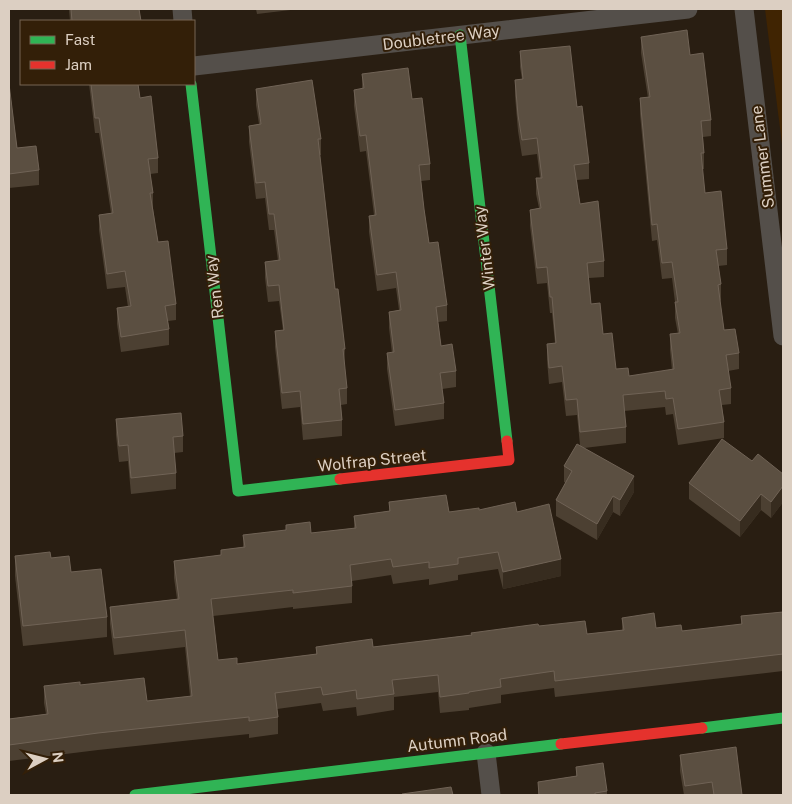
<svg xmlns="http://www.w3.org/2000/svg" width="792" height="804" font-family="'Public Sans',sans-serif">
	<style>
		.green { fill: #402402 }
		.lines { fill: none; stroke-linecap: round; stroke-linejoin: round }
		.street { stroke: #544f4a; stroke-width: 19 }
		.fast { stroke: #30b455; stroke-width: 11 }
		.jam { stroke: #e5322d; stroke-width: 11 }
		.wall { fill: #4c4032 }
		.shaded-wall { fill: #372c1f }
		.building { fill: #5b4f41; stroke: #706356 }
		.labels { text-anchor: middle; stroke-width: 4; stroke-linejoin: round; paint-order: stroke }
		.street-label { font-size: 16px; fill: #dccfc2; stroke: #331f08 }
	</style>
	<rect width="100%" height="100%" fill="#291e12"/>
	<!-- green -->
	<path class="green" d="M765 9H783V152Z"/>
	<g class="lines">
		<!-- street -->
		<g class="street">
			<path d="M182 9 183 21"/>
			<path d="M744 9 783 336"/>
			<path d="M194 66 688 9"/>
			<path d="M486 753 491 795"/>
		</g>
		<!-- fast -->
		<g class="fast">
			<path d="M460 35 507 441"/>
			<path d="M191 84 238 491 340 479"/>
			<path d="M702 728 783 718"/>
			<path d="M135 795 561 744"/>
		</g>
		<!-- jam -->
		<g class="jam">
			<path d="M340 479 509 460 507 441"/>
			<path d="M561 744 702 728"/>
		</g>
	</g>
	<!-- wall -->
	<g class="wall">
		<path d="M69 9H139L141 21H70Z"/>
		<path d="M256 9H299L257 14Z"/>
		<path d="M641 37 690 55 711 120V136L703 137 704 153V169H702L705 193 727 249V265L718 266 721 284V300L720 301 724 330 739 353V369L728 371 731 388V404L722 405 724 422V438L678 445 673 414 666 415 665 407 624 411 626 427V443L584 448 634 492 620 516 613 512 597 540 556 516V500L566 483 564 482V466L580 445 577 415 566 416 562 382 549 384 547 360V344L555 343 552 313H550L547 283 537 284 530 226V210L539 208 536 194V178H540L537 154 522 156 518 131 515 96V80L522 79 520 67V51L577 107 589 163V179L577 180 580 204 604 261V277L589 278 591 304 616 369 629 376 672 370 670 350V334H678L675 318V302L672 278 662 279 657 240 652 241 640 114V98H648L641 53Z"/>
		<path d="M362 74 412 99 430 164V180L421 181 424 209 429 243 447 305V321L438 322 441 346 456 371V387L442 389 444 403V419L395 426 387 369V353H392L389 328V312L399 310 396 288 377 291 369 232V216L374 215 366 151 360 152 354 106V90L362 89Z"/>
		<path d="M9 84 17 148 39 170V185L9 188Z"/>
		<path d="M89 84H138L140 98 158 158V173L150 174 153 193V208L158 242 176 304V320L168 321 169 329V345L121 352 117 324V308L128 307 125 287 107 289 99 230V215L111 213 99 133H95Z"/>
		<path d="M256 89 321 139V155H320L335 289 345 349 344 365 347 388V404L341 405 342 420V436L303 440 300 407 282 409 275 347V331L283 330 279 301 268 302 265 278V262L278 261 274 230H269L265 198 256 199 249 142V126L259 124 256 105Z"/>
		<path d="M116 419 183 436V452L174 453 176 473V489L131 494 128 461 119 462 116 435Z"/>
		<path d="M752 461 783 474V502L771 518 761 510 740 537 689 499V483Z"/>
		<path d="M389 502 449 512 479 510 517 512 561 576 503 589 498 569 458 575V580L429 585V579L393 584 391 575 352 581V603L293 609V607L213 616 218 660 237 664 316 654V647H373L471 635 539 626 587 634 622 630V618L656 628 682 631 741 625V616L783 612V671L555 697 554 688 501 695V703L469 708V710L440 713 438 692 394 697V710L357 716 356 707 323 711 321 703 277 709 278 717V734L249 738V734L98 750 9 761V719L46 714 44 703V686L80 685 147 701 190 696 185 647 114 655 110 624V607L177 599 174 578V561L221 555V550L243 547V535L286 530V525L311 533 354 528V516L389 511Z"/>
		<path d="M15 556 51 558 71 572 107 617V637L23 646 15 576Z"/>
		<path d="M680 755 742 795H684L680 771Z"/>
		<path d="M576 767 607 791V795H538V782L576 776Z"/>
	</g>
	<!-- shaded-wall -->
	<g class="shaded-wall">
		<path d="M634 476V492L620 516V500Z"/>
		<path d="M783 486V502L771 518V502Z"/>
		<path d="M761 494V510L740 537V521Z"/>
		<path d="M613 496V512L597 540V524Z"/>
		<path d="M561 559V576L503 589V572Z"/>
	</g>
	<!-- building -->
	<g class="building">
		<path d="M71 9H139L141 21H72Z"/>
		<path d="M687 30 690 55 703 53 711 120 701 121 704 153H701L705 193 721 191 727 249 716 250 721 284 718 285 724 330 735 329 739 353 726 355 731 388 719 390 724 422 678 429 673 398 666 399 665 391 623 395 626 427 580 432 577 399 566 400 562 366 549 368 547 344 556 343 552 297H550L547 267 537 268 530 210 541 208 536 178H542L537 138 522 140 518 115 515 80 523 79 520 51 570 46 577 107 582 106 589 163 574 165 580 204 598 201 604 261 587 263 591 304 600 303 603 334 612 333 616 369 628 368 629 376 674 369 670 334 680 333 675 302H678L672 262 662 263 657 224 652 225 640 98 650 97 641 37Z"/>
		<path d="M408 68 412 99 422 98 430 164 419 165 424 209 429 243 438 242 447 305 436 307 441 346 452 344 456 371 440 373 444 403 395 410 387 353 394 352 389 312 401 310 396 272 377 275 369 216 376 215 366 135 360 136 354 90 364 88 362 74Z"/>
		<path d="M312 80 321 139H318L335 289H338L345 349H343L347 388 339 389 342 420 303 424 300 391 282 393 275 331 284 330 279 285 268 286 265 262 280 260 274 214H269L265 182 256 183 249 126 261 124 256 89Z"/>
		<path d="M9 84 17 148 36 146 39 170 9 174Z"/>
		<path d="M91 84H138L140 98 151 96 158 158 148 159 153 193H150L158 242 168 241 176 304 165 306 169 329 121 337 117 308 131 306 125 271 107 274 99 215 113 213 99 118H95Z"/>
		<path d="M181 413 183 436 173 437 176 473 131 478 128 445 119 446 116 419Z"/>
		<path d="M722 439 752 461 758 454 783 474V486L771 502 761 494 740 521 689 483Z"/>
		<path d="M577 444 634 476 620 500 613 496 597 524 556 500 572 471 564 466Z"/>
		<path d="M446 495 449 512 479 508V510L515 502 517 512 549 504 561 559 503 572 498 552 458 558V564L429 568V562L393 567 391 559 350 565 352 586 293 593V590L211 599 218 660 237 658V664L317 654 316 647 372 639 373 647 472 635 471 633 538 624 539 626 585 621 587 634 624 630 622 618 654 613 656 628 681 625 682 631 742 624 741 616 783 612V654L555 681 554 671 500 679 501 687 469 692V693L440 697 438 675 392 680 394 694 357 699 356 690 323 695 321 687 275 693 278 717 249 721V717L98 733 9 745V719L48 714 44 686 80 682V685L144 678 147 701 192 696 185 630 114 638 110 607 179 599 174 561 221 555V550L245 547 243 535 286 530V525L310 522 311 533 356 528 354 516 390 511 389 502Z"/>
		<path d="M50 552 51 558 69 556 71 572 101 569 107 617 23 626 15 556Z"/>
		<path d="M736 747 742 795H714L712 782 685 786 680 755Z"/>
		<path d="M603 763 607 791 595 793V795H539L538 782 577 776 576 767Z"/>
		<path d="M451 787 453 795H402V794Z"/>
	</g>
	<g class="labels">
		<!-- street labels -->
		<g class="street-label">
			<text transform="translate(441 37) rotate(-7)" y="6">Doubletree Way</text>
			<text transform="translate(762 157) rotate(-97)" y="6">Summer Lane</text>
			<text transform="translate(484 248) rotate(-97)" y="6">Winter Way</text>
			<text transform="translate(214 287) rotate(-97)" y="6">Ren Way</text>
			<text transform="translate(372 460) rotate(-6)" y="6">Wolfrap Street</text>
			<text transform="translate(457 740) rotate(-7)" y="6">Autumn Road</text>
		</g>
	</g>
	<!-- border -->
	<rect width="792" height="804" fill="none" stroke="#dccfc2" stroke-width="20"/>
	<!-- legend -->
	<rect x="20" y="20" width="175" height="65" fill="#331f08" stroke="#776552"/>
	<rect x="30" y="36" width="25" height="8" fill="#30b455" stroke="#776552"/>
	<text x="65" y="45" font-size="15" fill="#dccfc2">Fast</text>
	<rect x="30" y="61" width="25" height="8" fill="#e5322d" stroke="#776552"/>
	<text x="65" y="70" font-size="15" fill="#dccfc2">Jam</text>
	<!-- north arrow -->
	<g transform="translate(45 759) rotate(83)" stroke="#331f08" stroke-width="4" paint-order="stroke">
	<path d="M0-4L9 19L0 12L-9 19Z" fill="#dccfc2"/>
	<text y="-8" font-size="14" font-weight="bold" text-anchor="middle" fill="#dccfc2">N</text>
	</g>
</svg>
